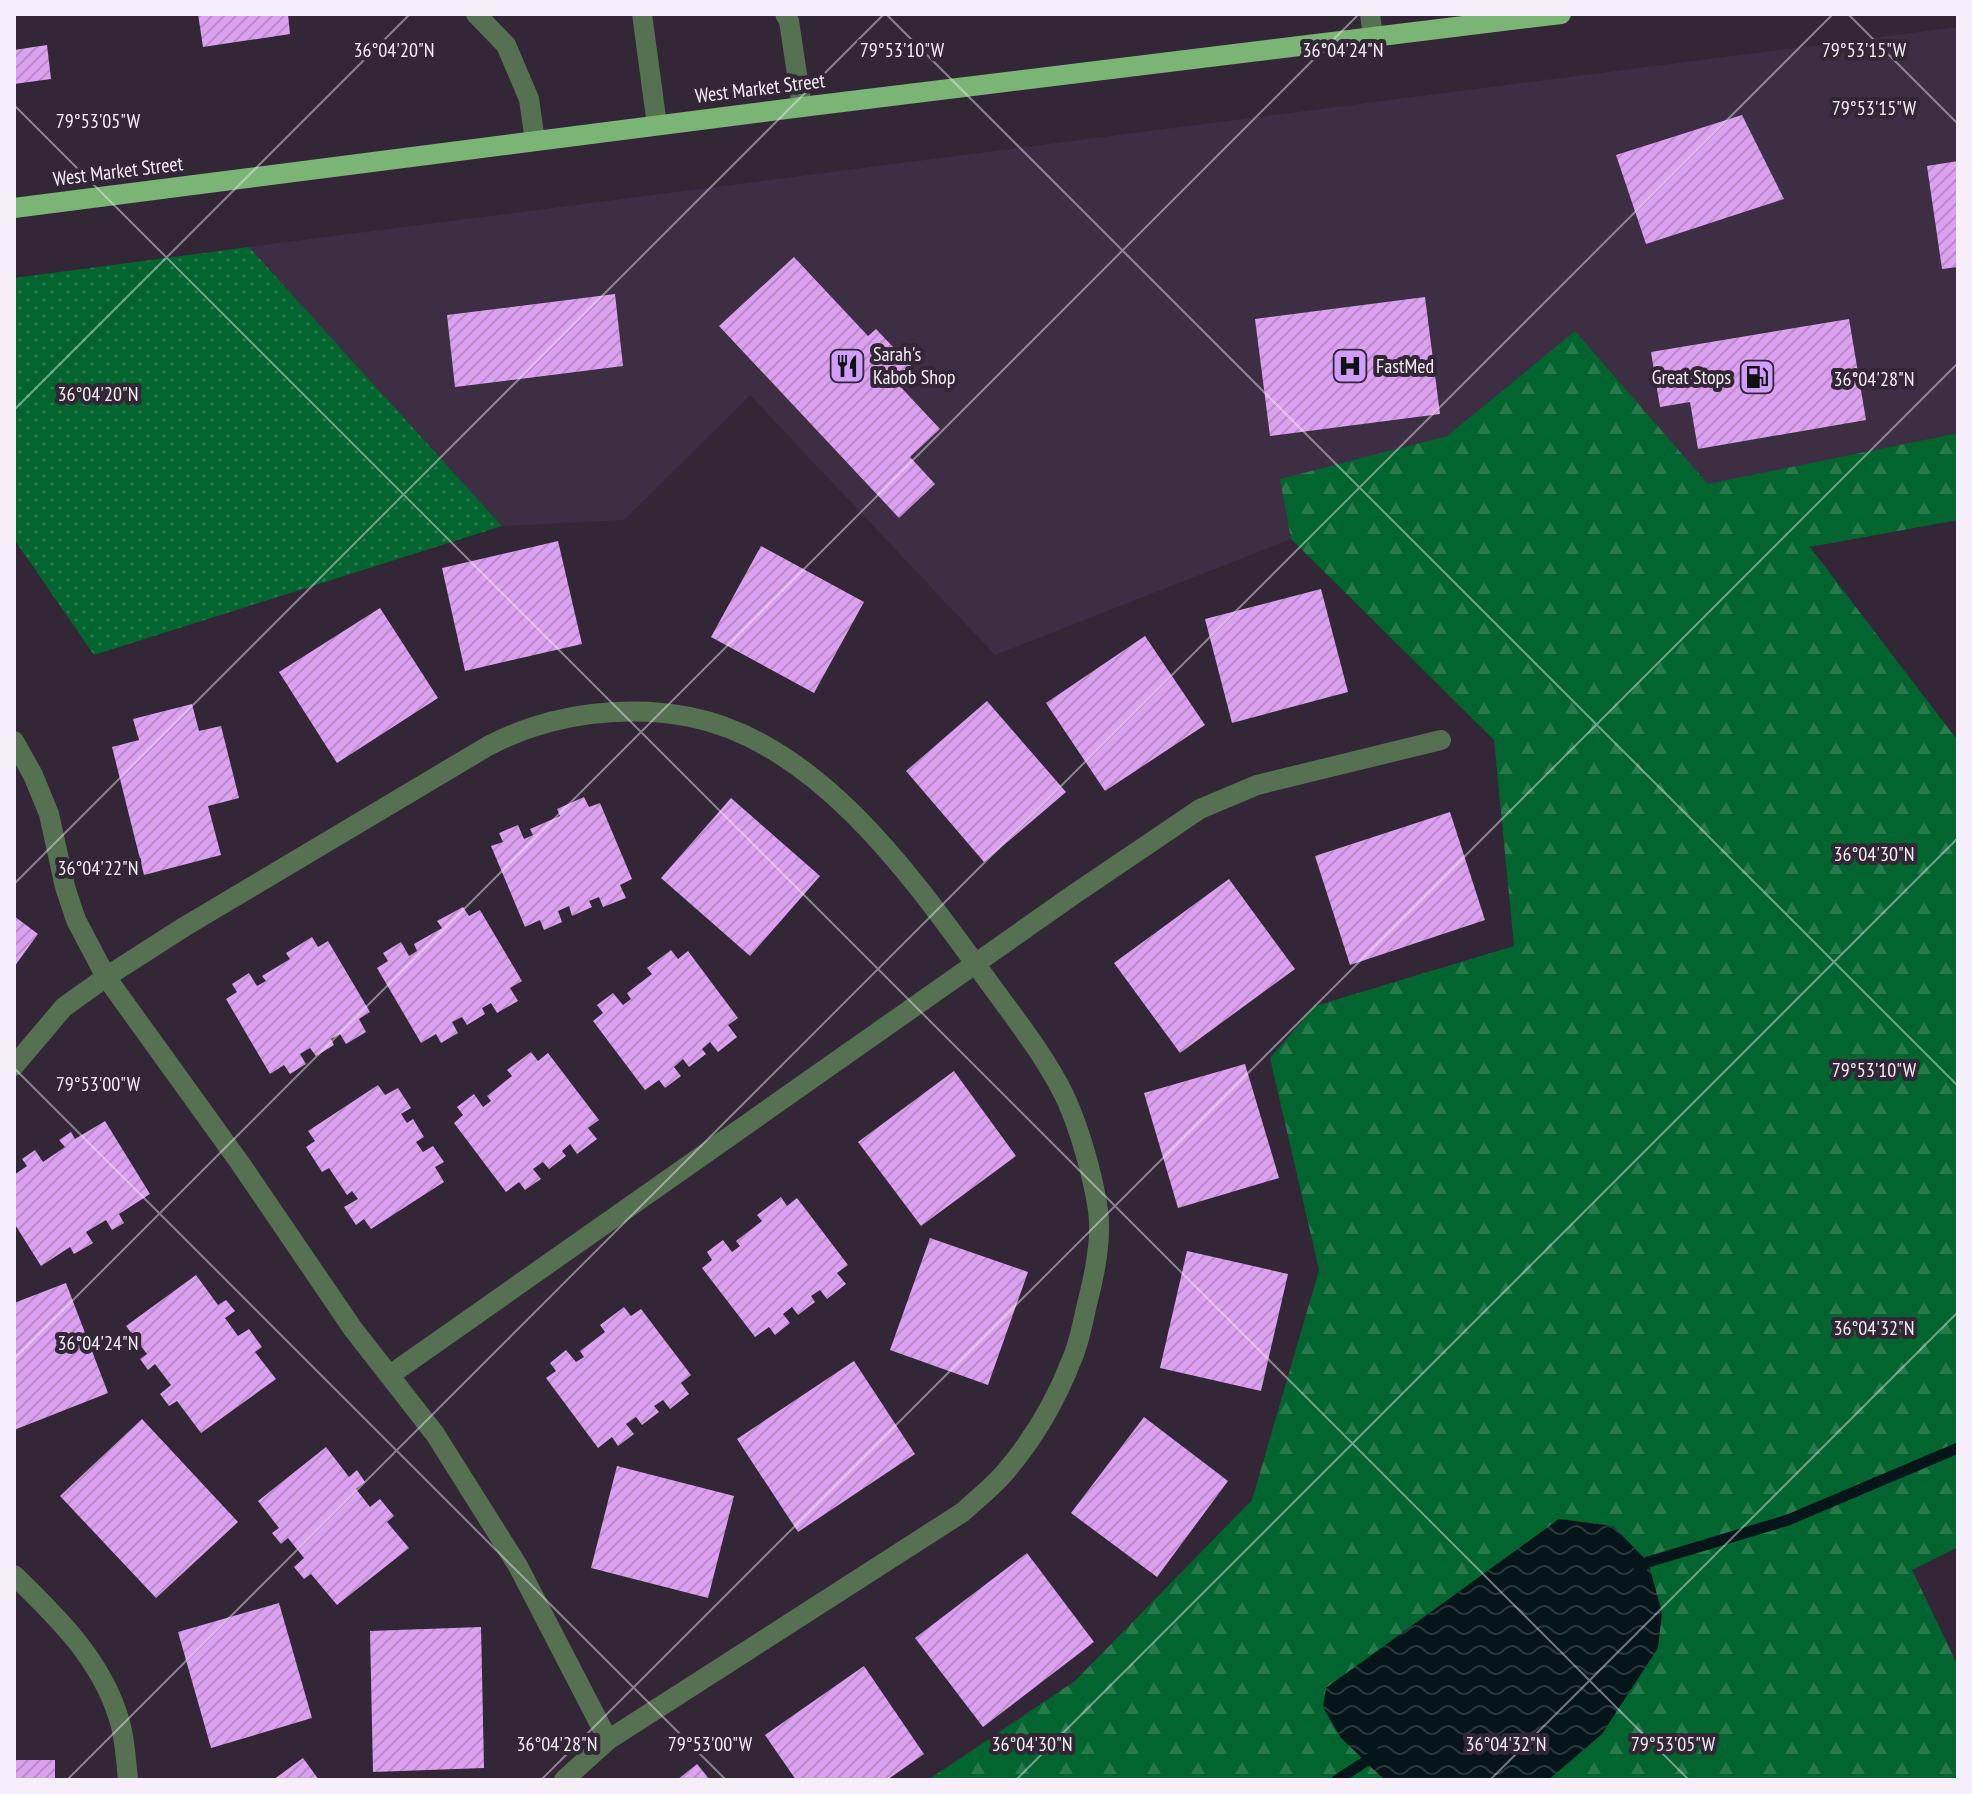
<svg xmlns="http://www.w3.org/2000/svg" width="1972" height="1794" font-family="'PT Sans Narrow',sans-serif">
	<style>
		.built { fill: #3e2e43 }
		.green { fill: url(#green-dots) }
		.forest { fill: url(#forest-firs) }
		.water { fill: url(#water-waves) }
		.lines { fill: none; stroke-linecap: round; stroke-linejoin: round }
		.stream { stroke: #05151a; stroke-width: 11 }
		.building { fill: url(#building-hatch) }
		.minor { stroke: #557152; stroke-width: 20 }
		.major { stroke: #7bb576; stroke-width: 20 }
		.ticks { fill: none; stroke: #f6eef8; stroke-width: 2; stroke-opacity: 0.45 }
		.labels { text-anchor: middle; stroke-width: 8; stroke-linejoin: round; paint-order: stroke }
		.street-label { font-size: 20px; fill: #f6eef8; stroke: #332737 }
		.poi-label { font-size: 20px; fill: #f6eef8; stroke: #332737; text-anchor: start }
		.ticks-label { font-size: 20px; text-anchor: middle; fill: #f6eef8; stroke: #332737; stroke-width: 8; stroke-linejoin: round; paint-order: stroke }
	</style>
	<defs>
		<pattern id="green-dots" width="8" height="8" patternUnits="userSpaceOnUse" patternTransform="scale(2)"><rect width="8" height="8" fill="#02642e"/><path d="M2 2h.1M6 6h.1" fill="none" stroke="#287a4d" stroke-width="1.8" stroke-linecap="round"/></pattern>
		<pattern id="forest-firs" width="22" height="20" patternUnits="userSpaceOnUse" patternTransform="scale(2)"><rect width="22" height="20" fill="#02642e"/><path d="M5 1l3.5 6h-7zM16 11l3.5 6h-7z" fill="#287a4d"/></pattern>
		<pattern id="water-waves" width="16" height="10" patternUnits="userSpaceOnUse" patternTransform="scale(2)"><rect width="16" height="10" fill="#05151a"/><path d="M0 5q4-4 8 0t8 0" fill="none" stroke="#2a373c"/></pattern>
		<pattern id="building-hatch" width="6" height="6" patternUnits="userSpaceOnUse" patternTransform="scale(2)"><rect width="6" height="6" fill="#dca0f1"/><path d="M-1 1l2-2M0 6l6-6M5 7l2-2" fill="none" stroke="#b88ac7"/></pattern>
	</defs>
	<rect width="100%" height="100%" fill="#332737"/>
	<!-- built -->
	<path class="built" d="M1958 27V433L1708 485 1575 331 1447 436 1281 479 1291 539 995 655 750 395 624 520 502 526 249 247Z"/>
	<!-- green -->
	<path class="green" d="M249 247 502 526 94 655 14 539V278Z"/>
	<!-- forest -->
	<path class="forest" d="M1575 331 1708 484 1958 433V520L1810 547 1958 741V1547L1912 1570 1958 1666V1780H1548L1602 1734 1560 1519 1326 1688 1365 1762 1385 1780H928L1075 1681 1252 1500 1319 1270 1270 1058 1315 1006 1514 946 1494 740 1291 539 1280 479 1447 436Z"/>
	<!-- water -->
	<path class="water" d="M1559 1519 1613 1526 1648 1562 1662 1613 1658 1648 1602 1734 1548 1780H1385L1341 1738 1323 1707 1326 1688Z"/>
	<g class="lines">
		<!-- stream -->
		<g class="stream">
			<path d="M1639 1569 1648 1562 1788 1520 1958 1448"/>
			<path d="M1337 1780 1377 1754"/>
		</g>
	</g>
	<!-- building -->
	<g class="building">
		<path d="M198 14H288L290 34 203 47Z"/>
		<path d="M47 45 51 79 14 84V50Z"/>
		<path d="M1742 115 1784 199 1646 244 1616 155Z"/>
		<path d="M1958 161V267L1942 269 1927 166Z"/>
		<path d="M794 257 868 336 876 329 912 367 896 382 940 429 910 457 935 484 899 518 719 326Z"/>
		<path d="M615 294 623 366 455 387 447 315Z"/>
		<path d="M1425 297 1440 414 1270 436 1255 319Z"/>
		<path d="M1849 319 1866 420 1698 449 1690 402 1660 407 1651 352Z"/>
		<path d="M558 541 582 644 465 671 442 568Z"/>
		<path d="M761 546 864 602 814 693 711 637Z"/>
		<path d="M1321 589 1348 692 1232 723 1205 619Z"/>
		<path d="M380 608 438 698 337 763 279 672Z"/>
		<path d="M1145 636 1205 725 1105 791 1046 703Z"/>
		<path d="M987 701 1066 792 984 862 906 771Z"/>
		<path d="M192 704 199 731 221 726 239 798 208 806 221 855 144 875 112 747 139 740 133 719Z"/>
		<path d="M584 797 589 807 600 803 632 879 620 885 626 898 603 907 599 897 589 901 592 907 572 916 569 906 558 911 562 922 544 930 540 920 525 927 491 846 503 842 499 833 518 825 524 839 533 835 530 829 560 816 557 809Z"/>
		<path d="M731 798 820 876 750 956 661 878Z"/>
		<path d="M1450 812 1485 920 1350 965 1315 856Z"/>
		<path d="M1229 879 1295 969 1180 1053 1114 963Z"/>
		<path d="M463 907 469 916 480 910 522 981 510 988 518 1001 497 1013 491 1003 482 1008 485 1014 467 1025 462 1017 452 1022 458 1033 441 1043 436 1034 421 1043 377 968 388 961 383 953 401 942 409 956 417 951 414 944 442 928 437 921Z"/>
		<path d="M14 916 38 934 14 967Z"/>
		<path d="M312 937 318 947 328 941 370 1012 359 1019 366 1032 346 1044 340 1034 331 1039 334 1045 316 1056 310 1048 300 1054 306 1064 290 1074 284 1065 270 1074 226 999 237 992 232 984 249 973 257 986 266 981 262 976 290 959 286 953Z"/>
		<path d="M671 950 678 959 688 951 738 1018 728 1025 737 1037 718 1052 710 1042 702 1049 706 1054 689 1067 683 1059 674 1067 681 1076 665 1088 659 1080 645 1090 593 1021 603 1013 597 1005 613 993 623 1005 631 999 627 993 652 974 647 968Z"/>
		<path d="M531 1052 538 1061 548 1053 599 1120 588 1128 597 1139 577 1154 570 1144 562 1151 566 1156 549 1169 543 1162 533 1169 541 1179 525 1190 519 1182 506 1192 454 1123 463 1115 457 1107 474 1094 483 1107 491 1101 487 1096 512 1076 507 1070Z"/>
		<path d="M1245 1064 1279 1178 1178 1208 1144 1093Z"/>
		<path d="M954 1071 1016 1156 921 1226 858 1142Z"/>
		<path d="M378 1085 385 1095 398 1088 411 1108 401 1114 407 1123 413 1119 424 1137 416 1142 423 1152 433 1146 444 1162 435 1167 444 1182 371 1229 364 1219 356 1225 344 1207 358 1199 352 1191 347 1195 329 1168 322 1172 306 1147 315 1141 308 1131Z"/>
		<path d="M105 1121 150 1194 119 1214 124 1223 112 1230 106 1220 86 1232 93 1243 74 1254 70 1247 41 1266 14 1223V1175L27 1166 22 1159 35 1150 43 1162 65 1147 59 1140 71 1132 75 1139Z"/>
		<path d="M781 1197 787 1206 797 1198 848 1265 837 1273 846 1284 827 1299 820 1290 811 1296 815 1302 798 1315 792 1307 783 1314 790 1323 775 1335 769 1327 755 1337 702 1268 712 1260 707 1252 723 1240 732 1252 740 1246 736 1241 762 1221 757 1215Z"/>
		<path d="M930 1238 1028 1272 988 1385 890 1350Z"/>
		<path d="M1187 1251 1288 1274 1261 1391 1160 1368Z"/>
		<path d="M196 1275 218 1305 226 1300 235 1311 225 1318 238 1336 249 1329 262 1347 255 1352 276 1379 201 1433 177 1401 169 1406 160 1394 171 1385 155 1364 148 1370 140 1359 147 1354 126 1326Z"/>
		<path d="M66 1283 108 1393 14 1430V1303Z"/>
		<path d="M624 1307 631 1316 641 1309 691 1375 681 1383 689 1394 670 1409 663 1400 654 1406 659 1412 642 1425 636 1417 626 1424 634 1434 618 1446 612 1437 598 1448 546 1378 556 1371 550 1363 566 1350 576 1362 584 1357 580 1351 605 1332 600 1325Z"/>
		<path d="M854 1361 915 1454 798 1532 737 1439Z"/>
		<path d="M1144 1417 1228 1481 1157 1577 1071 1513Z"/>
		<path d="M142 1419 238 1522 156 1598 60 1496Z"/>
		<path d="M326 1447 349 1477 357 1470 365 1482 356 1489 370 1507 380 1499 394 1516 387 1522 409 1548 337 1605 311 1574 304 1579 294 1567 304 1558 288 1538 281 1544 272 1533 279 1528 258 1501Z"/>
		<path d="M617 1466 734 1496 708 1598 591 1568Z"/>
		<path d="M1027 1553 1094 1642 983 1727 915 1638Z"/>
		<path d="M279 1603 312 1718 211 1748 178 1632Z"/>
		<path d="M481 1627 484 1768 373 1772 370 1631Z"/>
		<path d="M864 1666 924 1754 887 1780H796L765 1735Z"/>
		<path d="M303 1758 319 1780H273Z"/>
		<rect x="14" y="1760" width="41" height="20"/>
		<path d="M697 1764 710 1780H677Z"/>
	</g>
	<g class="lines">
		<!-- minor -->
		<g class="minor">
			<path d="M476 14 506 45 529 99 535 141"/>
			<path d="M642 14 657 125"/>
			<path d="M785 14 789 21 802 107"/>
			<path d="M1370 14 1373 37"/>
			<path d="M14 741 33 775 49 814 65 887 76 920 106 977 240 1163 353 1329 435 1434 518 1566 608 1740 963 1512C978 1498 995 1485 1007 1470 1034 1438 1057 1398 1072 1359 1080 1341 1083 1320 1088 1300 1095 1273 1102 1239 1098 1210 1093 1176 1080 1130 1066 1099 1045 1055 1013 1016 985 977 913 878 818 742 690 717 640 707 581 711 533 727 517 732 502 739 488 746L184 927 106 977 64 1007 14 1066"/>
			<path d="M390 1375 1073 895 1200 809 1257 785 1441 740"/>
			<path d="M14 1575C57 1617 101 1659 119 1719 125 1738 126 1760 128 1780"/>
			<path d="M564 1780 608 1740"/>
		</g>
		<!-- major -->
		<path class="major" d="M14 208 802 107 1561 14"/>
	</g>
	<!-- ticks -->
	<path class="ticks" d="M886 14 1958 1086M1848 14 1958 124M14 105 1689 1780M14 410 410 14M14 884 884 14M14 1068 726 1780M14 1359 1359 14M67 1780 1833 14M541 1780 1958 363M1016 1780 1958 838M1490 1780 1958 1312"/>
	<!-- icons -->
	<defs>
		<symbol id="restaurant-square" viewBox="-11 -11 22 22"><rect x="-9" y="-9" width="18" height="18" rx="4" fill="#d09dff" stroke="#332737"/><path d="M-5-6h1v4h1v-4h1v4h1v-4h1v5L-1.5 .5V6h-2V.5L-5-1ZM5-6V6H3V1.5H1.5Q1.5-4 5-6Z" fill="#111"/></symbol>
		<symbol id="hospital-square" viewBox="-11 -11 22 22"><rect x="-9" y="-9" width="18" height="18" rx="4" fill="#d09dff" stroke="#332737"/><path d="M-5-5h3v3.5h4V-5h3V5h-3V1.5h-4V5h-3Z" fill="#111"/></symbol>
		<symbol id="fuel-square" viewBox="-11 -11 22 22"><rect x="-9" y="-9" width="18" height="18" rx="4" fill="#d09dff" stroke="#332737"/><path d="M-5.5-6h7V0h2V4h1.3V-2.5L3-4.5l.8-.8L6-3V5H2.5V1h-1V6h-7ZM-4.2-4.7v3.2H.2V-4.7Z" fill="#111"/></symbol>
	</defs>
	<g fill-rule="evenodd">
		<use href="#restaurant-square" x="827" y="346" width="40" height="40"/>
		<use href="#hospital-square" x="1330" y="346" width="40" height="40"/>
		<use href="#fuel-square" x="1737" y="357" width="40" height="40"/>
	</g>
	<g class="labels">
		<!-- street labels -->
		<g class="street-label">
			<text transform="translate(760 88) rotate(-7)" y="7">West Market Street</text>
			<text transform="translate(118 171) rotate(-7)" y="7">West Market Street</text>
		</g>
		<!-- poi labels -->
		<g class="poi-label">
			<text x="873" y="361">Sarah's<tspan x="873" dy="23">Kabob Shop</tspan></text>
			<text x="1376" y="373">FastMed</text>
			<text x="1731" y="384" text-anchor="end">Great Stops</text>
		</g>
	</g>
	<g class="ticks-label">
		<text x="394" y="57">36°04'20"N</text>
		<text x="902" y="57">79°53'10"W</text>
		<text x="1343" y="57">36°04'24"N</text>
		<text x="1864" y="57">79°53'15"W</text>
		<text x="1874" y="115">79°53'15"W</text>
		<text x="98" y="128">79°53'05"W</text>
		<text x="1874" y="386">36°04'28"N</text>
		<text x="98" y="401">36°04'20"N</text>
		<text x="1874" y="861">36°04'30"N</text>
		<text x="98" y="875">36°04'22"N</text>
		<text x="1874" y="1077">79°53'10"W</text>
		<text x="98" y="1091">79°53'00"W</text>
		<text x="1874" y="1335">36°04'32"N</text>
		<text x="98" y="1350">36°04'24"N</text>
		<text x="557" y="1751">36°04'28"N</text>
		<text x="1032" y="1751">36°04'30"N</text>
		<text x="710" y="1751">79°53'00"W</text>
		<text x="1506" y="1751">36°04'32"N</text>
		<text x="1673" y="1751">79°53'05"W</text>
	</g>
	<!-- border -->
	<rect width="1972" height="1794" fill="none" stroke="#f6eef8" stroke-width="32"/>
</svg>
